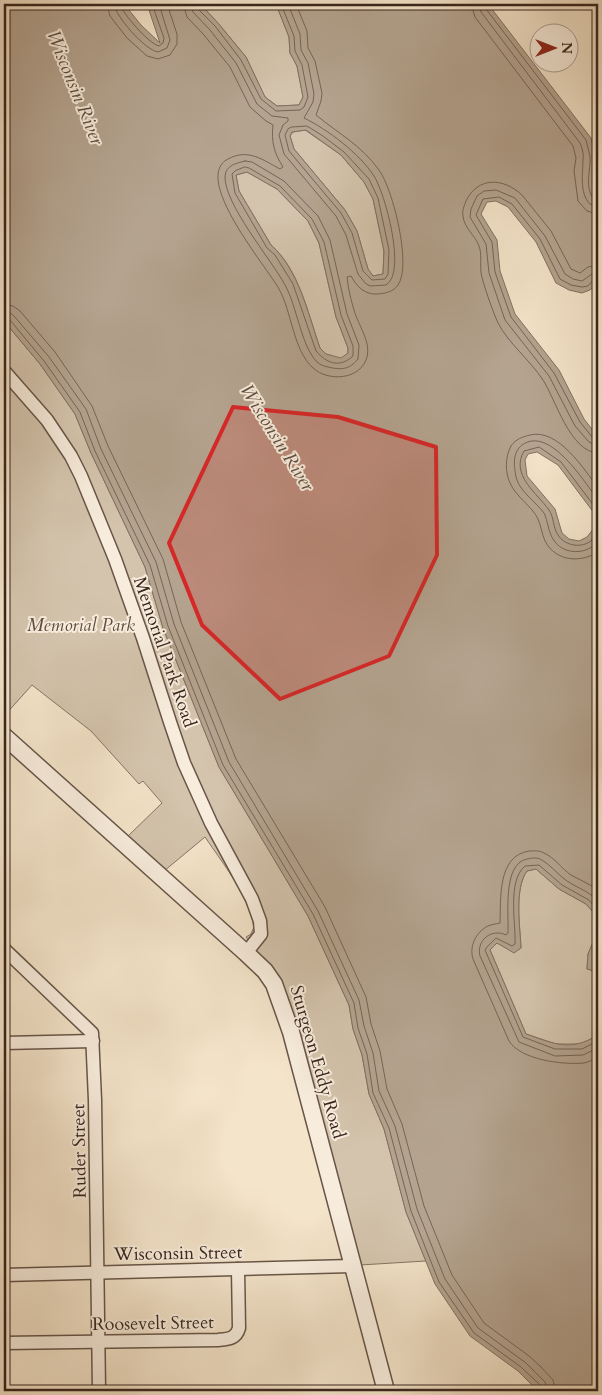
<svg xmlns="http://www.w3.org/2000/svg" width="602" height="1395" font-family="Cardo,serif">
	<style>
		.green { fill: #d4c4ad; stroke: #867465 }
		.water { fill: #b4a38f; stroke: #827161; fill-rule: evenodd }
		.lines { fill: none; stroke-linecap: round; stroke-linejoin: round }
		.shore { stroke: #766456; stroke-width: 1 }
		.minor-casing { stroke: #675548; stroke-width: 15 }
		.tertiary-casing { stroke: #675548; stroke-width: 19 }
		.minor { stroke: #f8eddd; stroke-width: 12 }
		.tertiary { stroke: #f8eddd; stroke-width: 16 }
		.marked { fill: #d62828; fill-opacity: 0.2; stroke: #d62828; stroke-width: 4; stroke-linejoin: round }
		.labels { text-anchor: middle; stroke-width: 4; stroke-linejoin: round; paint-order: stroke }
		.park-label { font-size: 18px; font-style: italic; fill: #5f4d41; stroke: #f8eddd }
		.street-label { font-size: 18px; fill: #38251d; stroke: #f8eddd }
		.water-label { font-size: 19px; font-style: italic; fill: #5d4b3f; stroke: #f8eddd }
	</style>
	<rect width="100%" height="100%" fill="#f4e4ca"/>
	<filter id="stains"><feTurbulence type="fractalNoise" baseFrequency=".004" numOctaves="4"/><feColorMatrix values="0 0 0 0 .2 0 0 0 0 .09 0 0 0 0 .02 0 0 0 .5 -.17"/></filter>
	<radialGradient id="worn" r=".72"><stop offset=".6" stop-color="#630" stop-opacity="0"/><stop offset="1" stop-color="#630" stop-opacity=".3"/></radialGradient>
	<!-- green -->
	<g class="green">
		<path d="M200 4H276L289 37 290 53 297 66 303 97 299 105 277 106 265 97 246 57 218 23Z"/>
		<path d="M305 130 341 155 364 182 373 199 384 251 383 274 373 276 368 269 357 231 345 210 294 149 290 136 293 132Z"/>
		<path d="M247 172 277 189 308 221 319 243 336 317 348 348V353L341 359 326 354 320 348C308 314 299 269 271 245L239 191 236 175Z"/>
		<path d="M4 321 40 364 75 414 91 453 145 567 163 628 219 767 308 916 349 1005 353 1029 362 1055 369 1094 384 1129 406 1212 426 1261 360 1265 302 1041C297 1026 293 1010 287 996 277 974 260 956 246 937L251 934 254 927C247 893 224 865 205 837L164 871 127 837 162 803 143 781 139 784 91 731 32 685 4 716Z"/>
		<path d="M536 869 559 889 586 904 596 915 597 933 588 954 587 969 595 971 598 969V1035L582 1044H556L526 1034 490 950 497 943 514 952 521 948C520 926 514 889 527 871Z"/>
	</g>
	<!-- water -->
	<path class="water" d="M4 4H124L141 25 160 43 147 4H200L218 23 246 57 265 97 277 106 299 105 303 97 297 66 290 53 289 37 276 4H488L591 138 595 157 593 170 598 206V282L590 290 582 293 569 290 556 283 536 242 508 207 496 201 487 202 481 214 497 240 500 271 515 314 559 370 584 419 598 437V969L595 971 587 969 588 954 597 933 596 915 586 904 559 889 536 869 527 871C514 889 520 926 521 948L514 953 497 943 490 950 526 1034C555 1044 570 1052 598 1035V1391H538L518 1371 470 1336 435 1284 406 1212 384 1129 369 1094 362 1055 353 1029 349 1005 308 916 219 767 163 628 145 567 91 453 75 414 40 364 4 321ZM306 130 341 155 364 182 373 199 384 251 383 274 373 276 368 269 357 231 345 210 294 149 290 136 292 132ZM247 172 277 189 308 221 319 243 336 317 348 348V353L341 358 326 354 320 348C308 314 299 270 271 245L239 191 236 175ZM537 452 558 465 594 513V528L587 537 579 541 569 539 562 533 555 509 527 476 525 460 528 454Z"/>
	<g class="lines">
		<!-- shore -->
		<g class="shore">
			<path d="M107 4 110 16 127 38 147 56 158 59 170 55 177 44V34L167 4"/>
			<path d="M114 4C115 16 145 50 158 52L167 48 170 40 159 4"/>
			<path d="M120 4C122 13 149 44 159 46L163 43 164 38 152 4"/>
			<path d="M183 4 187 17 204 35 230 67 250 107 266 121 273 125C271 141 274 153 283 167L280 169C263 160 248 148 228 159 191 178 267 267 279 289 292 312 293 350 313 368 328 382 361 380 367 357 371 341 358 325 354 310 351 300 348 288 347 277L351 276C357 287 365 295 378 294 386 293 393 292 398 285 412 266 393 189 379 170 361 145 339 134 316 115L321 101 322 93 315 61 308 48 307 31 296 4"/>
			<path d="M191 4 193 12 210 30 236 63 257 104 272 116 288 118V121L283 125 279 135 284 154 336 216 346 235 358 274 365 283 370 286 386 285C407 273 385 193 374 176 360 154 327 129 304 118L313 102 314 94 308 63 301 50 300 34 288 4"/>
			<path d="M197 4 198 9 215 26 241 60 261 99 276 111 300 110 304 107 308 97 302 65 295 51 294 36 281 4"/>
			<path d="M471 4 475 17 573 146 576 158 574 171 578 201 587 211 598 214"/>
			<path d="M479 4 481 12 580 143C582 148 584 154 583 159 583 173 579 193 590 204L598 206"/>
			<path d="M485 4 486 9 586 140C587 145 589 151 590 156 591 169 584 188 594 199L598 200"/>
			<path d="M292 127 307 126 323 136 344 152 369 179 378 198 389 250 388 274 385 279 372 280 363 271 352 233 341 213 289 151 285 135 288 129Z"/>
			<path d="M245 161 252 162 284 181 318 216 330 240 347 314 359 345 358 359C349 370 341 370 328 367 324 366 320 365 317 362 301 346 297 306 285 285 271 259 224 204 225 176 226 165 237 163 245 161Z"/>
			<path d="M245 167 249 168 280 186 312 219 324 242 341 315 353 346V356C340 368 327 364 316 351L293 284 275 255 267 248 235 193 232 174 235 171Z"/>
			<path d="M598 265 588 267 580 273 571 269 551 231 522 195C504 178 478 176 466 201 464 206 462 211 463 216 464 228 475 235 479 246 482 254 480 264 481 273 483 284 493 312 498 323 509 344 530 360 543 380 556 400 570 452 598 453"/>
			<path d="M598 273 592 274 582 281 573 279 565 274 545 236 515 198 496 190 484 191 477 196 471 209 470 217 486 244 489 273 505 320 549 376 575 426 589 442 598 446"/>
			<path d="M598 279H594L588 286 582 287 571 285 560 279 540 239 512 204 499 197 483 199 476 215 492 242 495 272 511 317 554 373 580 422 593 438 598 439"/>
			<path d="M4 304 13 306 20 311 55 352 92 406 108 446 163 559 181 622 236 759 325 907 366 997 371 1024 380 1051 387 1089 402 1124 424 1206 452 1275 484 1323 529 1356 540 1366 553 1380 556 1391"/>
			<path d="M4 312H9L14 316 49 357 86 409 101 449 156 562 174 624 229 762 318 911 359 1000 364 1026 373 1053 379 1091 395 1126 417 1209 445 1279 478 1328 526 1363 545 1382 548 1391"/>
			<path d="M4 318 10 320 44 361 80 412 95 451 150 565 168 626 223 765 313 914 354 1003 358 1028 367 1054 373 1093 389 1128 411 1211 439 1282 474 1333 521 1367 540 1385 542 1391"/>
			<path d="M598 488C584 469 558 428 530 435 522 437 516 439 511 446 505 457 505 472 510 483 516 497 532 506 538 519 541 526 542 534 545 541 556 562 581 563 598 552"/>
			<path d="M598 500C585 483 550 425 522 445 512 453 514 466 516 477 519 491 536 502 544 513 548 521 548 531 553 539 562 555 587 556 598 541"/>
			<path d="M598 511 561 462 539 447 524 451C510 475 537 493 549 510 554 517 553 528 558 535 565 546 582 549 592 540 594 537 596 533 598 530"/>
			<path d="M598 890C590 884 580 880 571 875 562 869 555 858 544 853 539 850 534 851 529 851 497 856 501 899 500 923 497 924 492 924 488 926 476 932 469 946 473 959L509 1041C521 1060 563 1065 584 1063 589 1062 594 1059 598 1057"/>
			<path d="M598 901C588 890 574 887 563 878 556 872 550 865 542 860 537 857 532 858 527 859 502 864 509 916 508 933L506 935C492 928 476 940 480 956L519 1042 555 1056 583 1055 598 1048"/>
			<path d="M598 911 589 900 562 885 539 865 525 866C507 881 516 923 515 944L512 946 496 938 487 947 485 950 523 1037 555 1049H582L598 1041"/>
		</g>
		<defs>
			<g id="minor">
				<path d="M4 371 47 420 71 456 81 476 115 559 143 638 170 722 184 763 211 823 252 899 260 921 261 934 246 953"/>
				<path d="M4 949 92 1033 95 1100 99 1391"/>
				<path d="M4 1043 93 1041"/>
				<path d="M4 1275 352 1266"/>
				<path d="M4 1343 218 1340C228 1339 236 1339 239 1328L238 1269"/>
			</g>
			<path id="tertiary" d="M4 736 246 953 265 971 274 984 291 1032 386 1391"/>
		</defs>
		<!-- minor casing -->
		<use href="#minor" class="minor-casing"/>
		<!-- tertiary casing -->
		<use href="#tertiary" class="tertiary-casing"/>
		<!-- minor -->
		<use href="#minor" class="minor"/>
		<!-- tertiary -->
		<use href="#tertiary" class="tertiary"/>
	</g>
	<!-- marked area -->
	<path class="marked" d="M233 407 338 417 436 447 437 555 389 656 280 699 202 625 169 543Z"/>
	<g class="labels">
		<!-- park labels -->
		<g class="park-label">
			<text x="81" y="631">Memorial Park</text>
		</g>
		<!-- street labels -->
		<g class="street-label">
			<text transform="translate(165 652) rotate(71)" y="6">Memorial Park Road</text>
			<text transform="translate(318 1062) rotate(74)" y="6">Sturgeon Eddy Road</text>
			<text transform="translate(79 1151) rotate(-91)" y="6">Ruder Street</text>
			<text transform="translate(178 1253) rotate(-1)" y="6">Wisconsin Street</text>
			<text transform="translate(153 1323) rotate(-1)" y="6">Roosevelt Street</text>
		</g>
		<!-- water labels -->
		<g class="water-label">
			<text transform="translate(76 87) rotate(68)" y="7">Wisconsin River</text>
			<text transform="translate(278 437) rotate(58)" y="7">Wisconsin River</text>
		</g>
	</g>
	<!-- margin -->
	<rect width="602" height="1395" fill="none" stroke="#f4e4ca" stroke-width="20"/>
	<rect x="5" y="5" width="592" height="1385" fill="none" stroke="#38251d" stroke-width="2.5"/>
	<rect x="10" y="10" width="582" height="1375" fill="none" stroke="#38251d"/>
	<!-- north arrow -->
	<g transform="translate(554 48) rotate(90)"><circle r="24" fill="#f8eddd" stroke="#ab9d90"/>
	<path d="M0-4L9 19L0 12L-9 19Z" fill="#8f2418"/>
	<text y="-8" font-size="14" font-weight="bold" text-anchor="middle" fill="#38251d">N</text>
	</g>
	<rect width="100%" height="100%" filter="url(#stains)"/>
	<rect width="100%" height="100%" fill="url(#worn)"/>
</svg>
